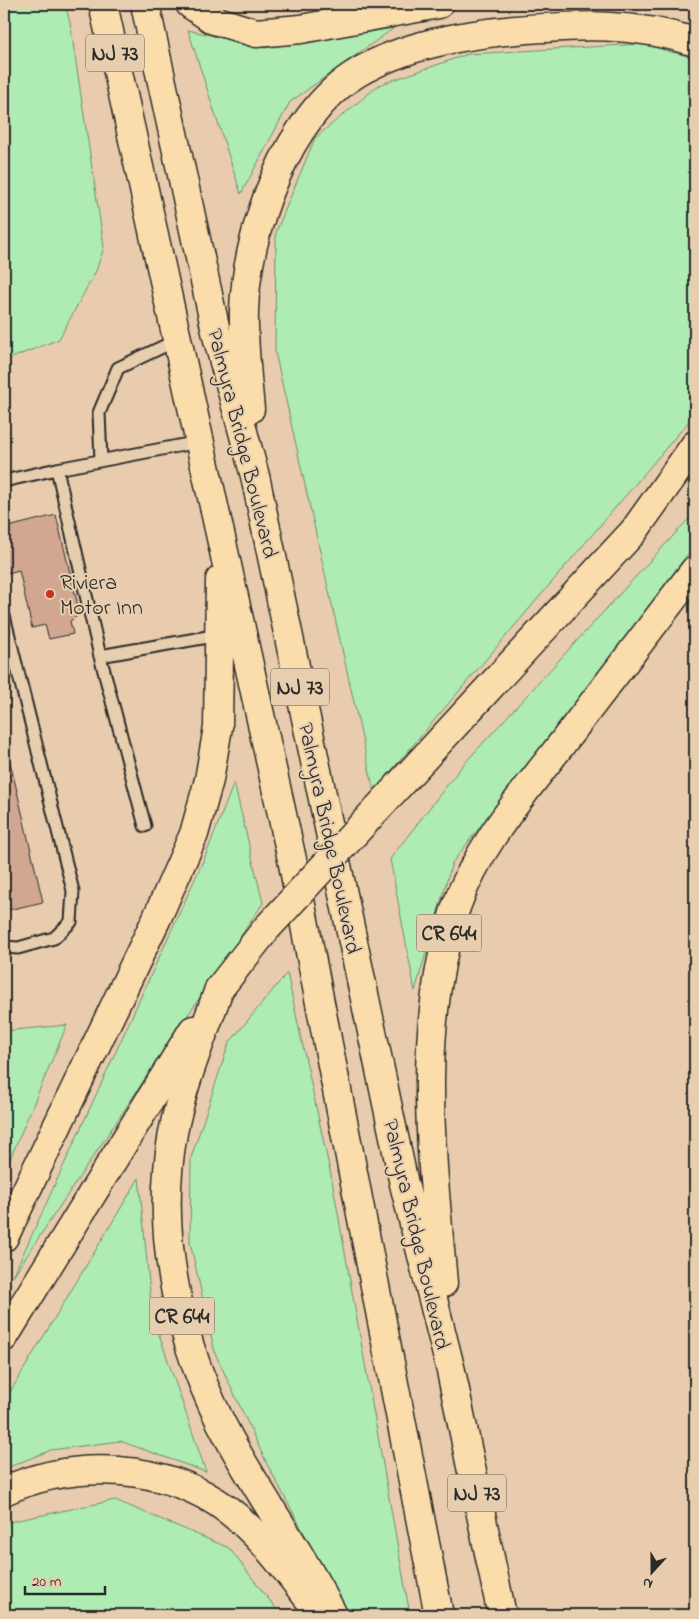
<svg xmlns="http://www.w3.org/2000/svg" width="699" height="1619" font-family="'Indie Flower',sans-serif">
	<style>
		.green { fill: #aeecb3; stroke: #6c8c6f }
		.building { fill: #d1a792; stroke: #2b2b2b }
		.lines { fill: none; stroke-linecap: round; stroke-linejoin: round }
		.lane-casing { stroke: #2b2b2b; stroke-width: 15 }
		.highway-casing { stroke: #2b2b2b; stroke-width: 31 }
		.lane { stroke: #e6ceae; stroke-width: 11 }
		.highway { stroke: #fbddab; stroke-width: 28 }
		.highway-bridge-casing { stroke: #2b2b2b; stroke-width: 31; stroke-linecap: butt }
		.highway-bridge { stroke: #fbddab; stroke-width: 28 }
		.poi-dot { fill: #c8321e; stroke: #e6ceae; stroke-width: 2 }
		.labels { text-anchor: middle; stroke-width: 4; stroke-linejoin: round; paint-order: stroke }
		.shield { fill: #e6ceae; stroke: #635c52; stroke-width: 1 }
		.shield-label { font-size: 21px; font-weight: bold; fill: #2b2b2b }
		.street-label { font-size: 22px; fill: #2b2b2b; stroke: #e6ceae }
		.poi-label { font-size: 22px; fill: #2b2b2b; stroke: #e6ceae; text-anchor: start }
	</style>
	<rect width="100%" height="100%" fill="#e9ccad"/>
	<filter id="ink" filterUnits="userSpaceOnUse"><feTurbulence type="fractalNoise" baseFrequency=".02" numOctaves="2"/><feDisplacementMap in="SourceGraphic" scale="10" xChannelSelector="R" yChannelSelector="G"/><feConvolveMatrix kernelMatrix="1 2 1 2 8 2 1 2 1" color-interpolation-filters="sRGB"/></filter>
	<g filter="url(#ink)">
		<!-- green -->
		<g class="green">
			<path d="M4 4H65L70 23 104 247 96 271 59 339 4 361Z"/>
			<path d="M394 28 290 102 241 194 188 30 265 48Z"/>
			<path d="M641 44 695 58V414L374 791 275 352 276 232 315 138 379 85 468 54Z"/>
			<path d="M695 512V544L607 663 452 863 415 991 390 859 462 766Z"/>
			<path d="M234 783 263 903 13 1276 205 857Z"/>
			<path d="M287 973 332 1180 410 1615H348L267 1464 215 1353 190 1242 191 1158 229 1043Z"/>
			<path d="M67 1025 4 1173V1031Z"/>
			<path d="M139 1178 152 1314 206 1472 120 1441 51 1450 4 1469V1402Z"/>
			<path d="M115 1500 229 1548 281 1615H4V1523Z"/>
		</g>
		<!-- building -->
		<g class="building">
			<path d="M56 515 80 614 70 621 73 634 49 639 45 625 32 628 19 570 4 574V528Z"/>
			<path d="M4 736 43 902 4 911Z"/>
		</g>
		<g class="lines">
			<defs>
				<g id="lane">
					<path d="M101 460 99 413 118 368 177 340"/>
					<path d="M4 481 57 469"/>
					<path d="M4 616 73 891 71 922 54 938 18 948 4 947"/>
					<path d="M100 656 219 635"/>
					<path d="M145 826 100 656 57 469 199 442"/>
				</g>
				<g id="highway">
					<path d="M103 4 293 864 439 1615"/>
					<path d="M145 4 217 336 255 476 404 1184 451 1371 502 1615"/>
					<path d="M190 4 214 20 256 33 301 29 439 4"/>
					<path d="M250 409C247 377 243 344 244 311 246 233 287 115 357 73 404 45 462 35 516 30 581 25 633 22 695 42"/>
					<path d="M426 756 634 531 695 445"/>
					<path d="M219 989C203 1036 182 1084 173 1133 154 1236 180 1349 230 1440 262 1499 302 1554 333 1615"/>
					<path d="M4 1237 156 920 194 834 209 780 218 727 220 580"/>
					<path d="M443 1283C432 1157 415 1030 456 907 477 848 519 799 557 750 603 690 649 630 695 570"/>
					<path d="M4 1337 193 1030"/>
					<path d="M4 1491C74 1459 165 1463 228 1510 261 1535 287 1571 312 1603"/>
				</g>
			</defs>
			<!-- lane casing -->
			<use href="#lane" class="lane-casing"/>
			<!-- highway casing -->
			<use href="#highway" class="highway-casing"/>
			<!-- lane -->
			<use href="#lane" class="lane"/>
			<!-- highway -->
			<use href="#highway" class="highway"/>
			<defs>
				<path id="highway-bridge" d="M219 989 266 929 426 756"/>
			</defs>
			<!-- highway-bridge casing -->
			<use href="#highway-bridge" class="highway-bridge-casing"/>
			<!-- highway-bridge -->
			<use href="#highway-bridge" class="highway-bridge"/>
		</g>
	</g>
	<!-- markers -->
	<circle class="poi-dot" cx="50" cy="594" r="5"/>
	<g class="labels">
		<!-- shield labels -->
		<g class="shield">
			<rect x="86" y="34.5" width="58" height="37" rx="4"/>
			<rect x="271" y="668.5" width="58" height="37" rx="4"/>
			<rect x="416.5" y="914.5" width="65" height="37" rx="4"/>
			<rect x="149.5" y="1297.5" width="65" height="37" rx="4"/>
			<rect x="448" y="1474.5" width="58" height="37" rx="4"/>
		</g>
		<g class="shield-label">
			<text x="115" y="60">NJ 73</text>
			<text x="300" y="694">NJ 73</text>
			<text x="449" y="940">CR 644</text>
			<text x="182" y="1323">CR 644</text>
			<text x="477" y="1500">NJ 73</text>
		</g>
		<!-- street labels -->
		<g class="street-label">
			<text transform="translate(244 443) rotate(76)" y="8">Palmyra Bridge Boulevard</text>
			<text transform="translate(331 838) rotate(78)" y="8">Palmyra Bridge Boulevard</text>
			<text transform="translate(418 1234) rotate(77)" y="8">Palmyra Bridge Boulevard</text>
		</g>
		<!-- poi labels -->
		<g class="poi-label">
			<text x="60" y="589">Riviera<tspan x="60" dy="25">Motor Inn</tspan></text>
		</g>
	</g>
	<!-- margin -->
	<rect width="699" height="1619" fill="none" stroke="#e6ceae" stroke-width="20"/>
	<rect x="10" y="10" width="679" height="1599" fill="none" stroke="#2b2b2b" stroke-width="2" filter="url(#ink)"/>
	<!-- north arrow -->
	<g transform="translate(652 1572) rotate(201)" stroke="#e6ceae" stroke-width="4" paint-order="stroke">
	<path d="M0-4L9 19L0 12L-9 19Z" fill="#2b2b2b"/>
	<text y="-8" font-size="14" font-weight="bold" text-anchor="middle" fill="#2b2b2b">N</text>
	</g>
	<!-- scale -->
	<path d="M25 1586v8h80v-8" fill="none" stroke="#2b2b2b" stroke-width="2.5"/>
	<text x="32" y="1586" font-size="15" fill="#2b2b2b" stroke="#e6ceae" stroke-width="4" paint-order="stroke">20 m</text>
</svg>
